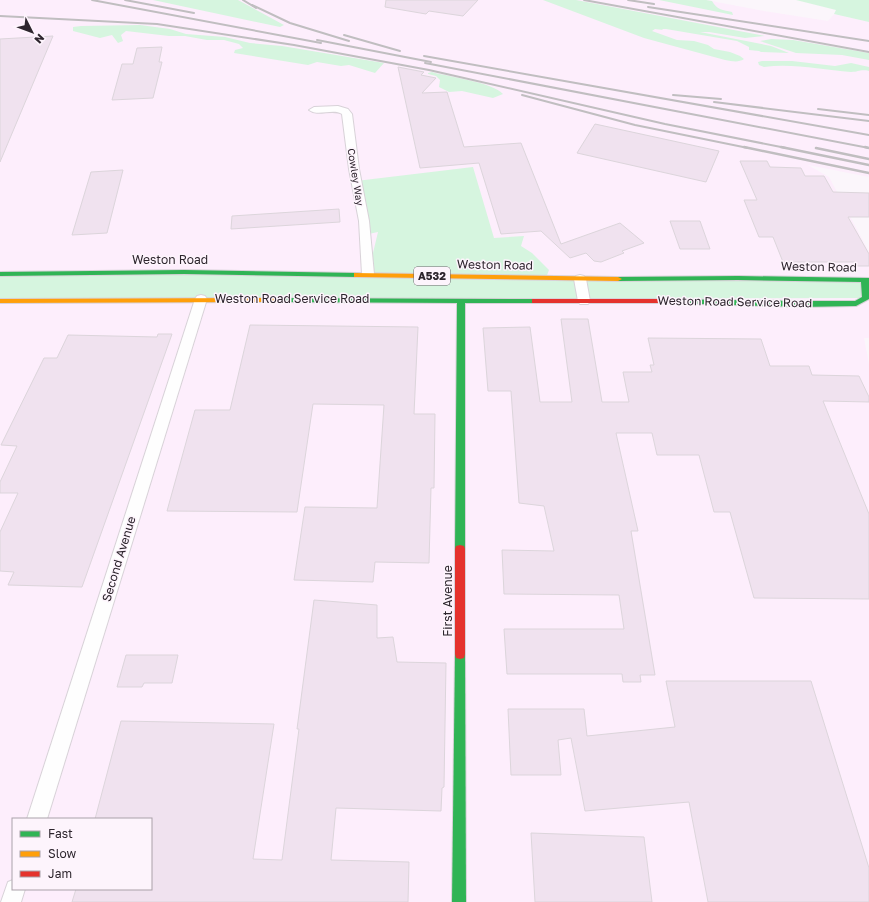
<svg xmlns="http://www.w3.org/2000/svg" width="869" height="902" font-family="'Golos Text',sans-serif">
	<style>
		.built { fill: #fdeefc; fill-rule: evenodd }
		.green { fill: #d6f5df }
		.building { fill: #f0e2ef; stroke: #dcd5db }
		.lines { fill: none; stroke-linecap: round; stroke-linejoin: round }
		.street-casing { stroke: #d8d2d8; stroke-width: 2 }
		.fast-casing { stroke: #d8d2d8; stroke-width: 2 }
		.slow-casing { stroke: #d8d2d8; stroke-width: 2 }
		.jam-casing { stroke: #d8d2d8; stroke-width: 2 }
		.street { fill: #fefefe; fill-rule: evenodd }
		.fast { fill: #30b455; fill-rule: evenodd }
		.slow { fill: #ff9f0a; fill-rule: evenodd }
		.jam { fill: #e5322d; fill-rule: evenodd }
		.rail-far1 { stroke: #c0bec0; stroke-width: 2 }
		.rail { stroke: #c0bec0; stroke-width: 2.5 }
		.labels { text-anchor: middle; stroke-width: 3; stroke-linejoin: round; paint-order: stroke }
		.far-street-label { font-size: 10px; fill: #2d252d; stroke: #fdf4fc }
		.shield { fill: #fdf4fc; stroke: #6b636b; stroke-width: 1 }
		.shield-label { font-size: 11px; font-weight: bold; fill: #2d252d }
		.street-label { font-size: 12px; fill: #2d252d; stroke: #fdf4fc }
	</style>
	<rect width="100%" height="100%" fill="#fbf6fb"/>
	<!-- built -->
	<path class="built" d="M0 0H706L764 11 828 21 834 14 869 22V177L808 165 829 177 869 252V338H864L869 364V902H0ZM13 819H151V889H13Z"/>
	<!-- green -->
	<g class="green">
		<path d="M153 0H238L284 25 280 27Z"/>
		<path d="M543 0H576L765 36 745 38 709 32H700L771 46 789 53 761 52 759 51 749 50V47L737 41 666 29H662L663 30 655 29 652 31 677 40 694 41 708 45 714 49 730 52 740 56 744 59C738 63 732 61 725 60L644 38Z"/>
		<path d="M659 0H706L712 1C717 10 723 10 732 12L733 15Z"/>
		<path d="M796 0H869V22L834 14 836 10Z"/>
		<path d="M140 25 170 29 186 34 225 37 250 43 282 46 384 63 375 73 349 65 341 66 317 62 308 65 234 53 235 50 243 48 239 44 224 40H207L185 36H169L126 31 121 35 123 41 118 43 112 35 100 38 73 31V27L81 26Z"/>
		<path d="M771 39 793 40 869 53V60L842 55 796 53 760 41Z"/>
		<path d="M762 61H792L835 66 851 63 869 67V71C860 69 859 72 851 72 822 70 793 63 764 67L759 65 758 62Z"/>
		<path d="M432 72C449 77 492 82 503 94L493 98 462 91 449 92 439 87 440 80 436 76 428 74V73Z"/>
		<path d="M473 167 494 238 524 236 521 246 532 253 549 270 546 278 864 280 866 298 0 301V274H368L378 232 364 235 356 181Z"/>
	</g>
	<!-- building -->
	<g class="building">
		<path d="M386 0H478L463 16 429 11 426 14 385 7Z"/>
		<path d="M53 36 0 162V39Z"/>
		<path d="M162 47 159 62H162L153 98 112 100 122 64H133L137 48Z"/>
		<path d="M398 67 424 72 421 75 436 78 422 93 447 92 464 147 521 143 561 244 620 223 644 243 622 251 624 253 601 262 594 261 586 253 570 258 541 231 501 234 479 163 420 168Z"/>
		<path d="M595 124 719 151 706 182 577 153Z"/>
		<path d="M740 161H767L770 167 801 168 805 176H824L833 192 869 193V217H848L869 254V266H857L855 262H783L773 237H759L744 200H757Z"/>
		<path d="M123 170 107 233 72 235 91 172Z"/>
		<path d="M339 209 340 222 231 229 232 216Z"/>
		<path d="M670 221H700L710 249H680Z"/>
		<path d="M561 319H588L602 402H629L623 372H652L650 365H654L648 338 761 339 770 366H809L812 375 859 376 869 397V402L823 401 869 514V599L754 598 730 512H714L699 455H657L652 433H616L638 531H631L655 675H640L641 682H623L622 674H507L504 629H624L619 595 504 594 502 550 554 551 544 506 519 503 511 391H488L483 328 530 327 540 402H572Z"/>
		<path d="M250 325 418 327 414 414H435L434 488H431L429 563 375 562 373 582 294 580 305 507 377 508 384 405 313 404 297 512 167 511 195 410H230Z"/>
		<path d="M158 334H172L82 587 8 585 14 572 0 571V532L18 493H0V482L17 446 1 445 44 358H57L68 335 157 337Z"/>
		<path d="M314 600 377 605V638L393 637 397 662 446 663 444 787 442 788 441 811 336 808 331 860 409 862 408 902H72L76 889H151V819H95L121 721 274 724 253 859 282 860 299 729H297Z"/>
		<path d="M126 655H178L172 683H144L142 687H117Z"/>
		<path d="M666 681H811L869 868V902H708L689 802 585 811 571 738 558 740 561 775H511L508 709H584L587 736 675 727Z"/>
		<path d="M531 833 644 837 652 902H535Z"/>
	</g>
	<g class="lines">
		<defs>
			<g id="street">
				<path d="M338 106 348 109 352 114 359 169 369 221 374 274 372 277H364L362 274 359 221 349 169 342 114C333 108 318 117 309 110L314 107Z"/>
				<path d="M580 275 584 276 586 279 590 301 588 304H580L578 301 574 279 576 276Z"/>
				<path d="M201 295 205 296 207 299 47 819H27L195 299 197 296Z"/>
				<path d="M13 880V889H25L21 902H1L8 882Z"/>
			</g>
			<g id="fast">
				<path d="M184 270 357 273 361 275 357 277 184 274 0 276V272Z"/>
				<path d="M738 276 869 278V299L856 306 800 307 666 303H663V299L800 301H855L862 297 861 282 738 280 618 281 614 279 618 277Z"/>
				<path d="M271 298 538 299V303H465V549L464 552 460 553 456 552 455 549 457 303 274 302 270 300Z"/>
				<path d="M460 649 464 650 465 654 466 902H452L455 654 456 650Z"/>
			</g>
			<g id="slow">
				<path d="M354 273 618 277 622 279 618 281 357 277H354Z"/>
				<path d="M274 298 278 300 277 302 0 303V299Z"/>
			</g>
			<g id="jam">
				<path d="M532 299H666L670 301 666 303H532Z"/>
				<path d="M460 545 464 546 465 549V654L464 658 460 659 456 658 455 654V549L456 546Z"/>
			</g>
		</defs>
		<!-- street casing -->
		<use href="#street" class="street-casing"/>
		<!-- fast casing -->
		<use href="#fast" class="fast-casing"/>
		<!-- slow casing -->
		<use href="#slow" class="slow-casing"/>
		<!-- jam casing -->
		<use href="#jam" class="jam-casing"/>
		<!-- street -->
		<use href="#street" class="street"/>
		<!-- fast -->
		<use href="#fast" class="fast"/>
		<!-- slow -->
		<use href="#slow" class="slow"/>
		<!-- jam -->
		<use href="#jam" class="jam"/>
		<!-- rail-far1 -->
		<g class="rail-far1">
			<path d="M92 0 321 43"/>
			<path d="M125 0 194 13"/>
			<path d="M243 0 256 8"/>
			<path d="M584 0 869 52"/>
			<path d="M628 0 654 4"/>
			<path d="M252 5 290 23 349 41"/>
			<path d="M648 7 869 41"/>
			<path d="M0 16 157 24 294 45 429 70 665 124 786 148"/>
			<path d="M344 35 400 51"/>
			<path d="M317 40 431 62"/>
			<path d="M424 56 869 135"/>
			<path d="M425 63 869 148"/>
			<path d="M522 95 635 125 748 148"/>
			<path d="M673 95 721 99"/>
			<path d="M714 102 869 121"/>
			<path d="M818 109 869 115"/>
		</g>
		<!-- rail -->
		<g class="rail">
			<path d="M744 147 869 173"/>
			<path d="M781 147 869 165"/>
			<path d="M865 147 869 148"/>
			<path d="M816 148 869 159"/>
		</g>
	</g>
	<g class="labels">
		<!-- far-street labels -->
		<g class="far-street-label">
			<text transform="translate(356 177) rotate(81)" y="4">Cowley Way</text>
		</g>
		<!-- shield labels -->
		<rect class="shield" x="414" y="267" width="36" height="18" rx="3"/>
		<g class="shield-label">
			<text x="432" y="280">A532</text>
		</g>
		<!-- street labels -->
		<g class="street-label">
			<text x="170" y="264">Weston Road</text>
			<text transform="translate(495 265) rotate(1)" y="4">Weston Road</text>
			<text transform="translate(819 267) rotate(1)" y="4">Weston Road</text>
			<text x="292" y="303">Weston Road Service Road</text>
			<text transform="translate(735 302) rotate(1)" y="4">Weston Road Service Road</text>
			<text transform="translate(119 559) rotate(-73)" y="4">Second Avenue</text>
			<text transform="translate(448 601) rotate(-90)" y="4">First Avenue</text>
		</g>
	</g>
	<!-- legend -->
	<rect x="12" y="818" width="140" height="72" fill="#fdf4fc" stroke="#aaa1a9"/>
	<rect x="20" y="831" width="20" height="6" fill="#30b455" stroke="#aaa1a9"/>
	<text x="48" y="838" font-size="12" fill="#2d252d">Fast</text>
	<rect x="20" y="851" width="20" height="6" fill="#ff9f0a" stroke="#aaa1a9"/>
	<text x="48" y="858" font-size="12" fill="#2d252d">Slow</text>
	<rect x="20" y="871" width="20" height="6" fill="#e5322d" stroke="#aaa1a9"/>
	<text x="48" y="878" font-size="12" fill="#2d252d">Jam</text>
	<!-- north arrow -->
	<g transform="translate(32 32) rotate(132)" stroke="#fdf4fc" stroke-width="3" paint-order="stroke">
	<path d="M0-3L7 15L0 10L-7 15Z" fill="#2d252d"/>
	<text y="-6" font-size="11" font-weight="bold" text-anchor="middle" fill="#2d252d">N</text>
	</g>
</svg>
